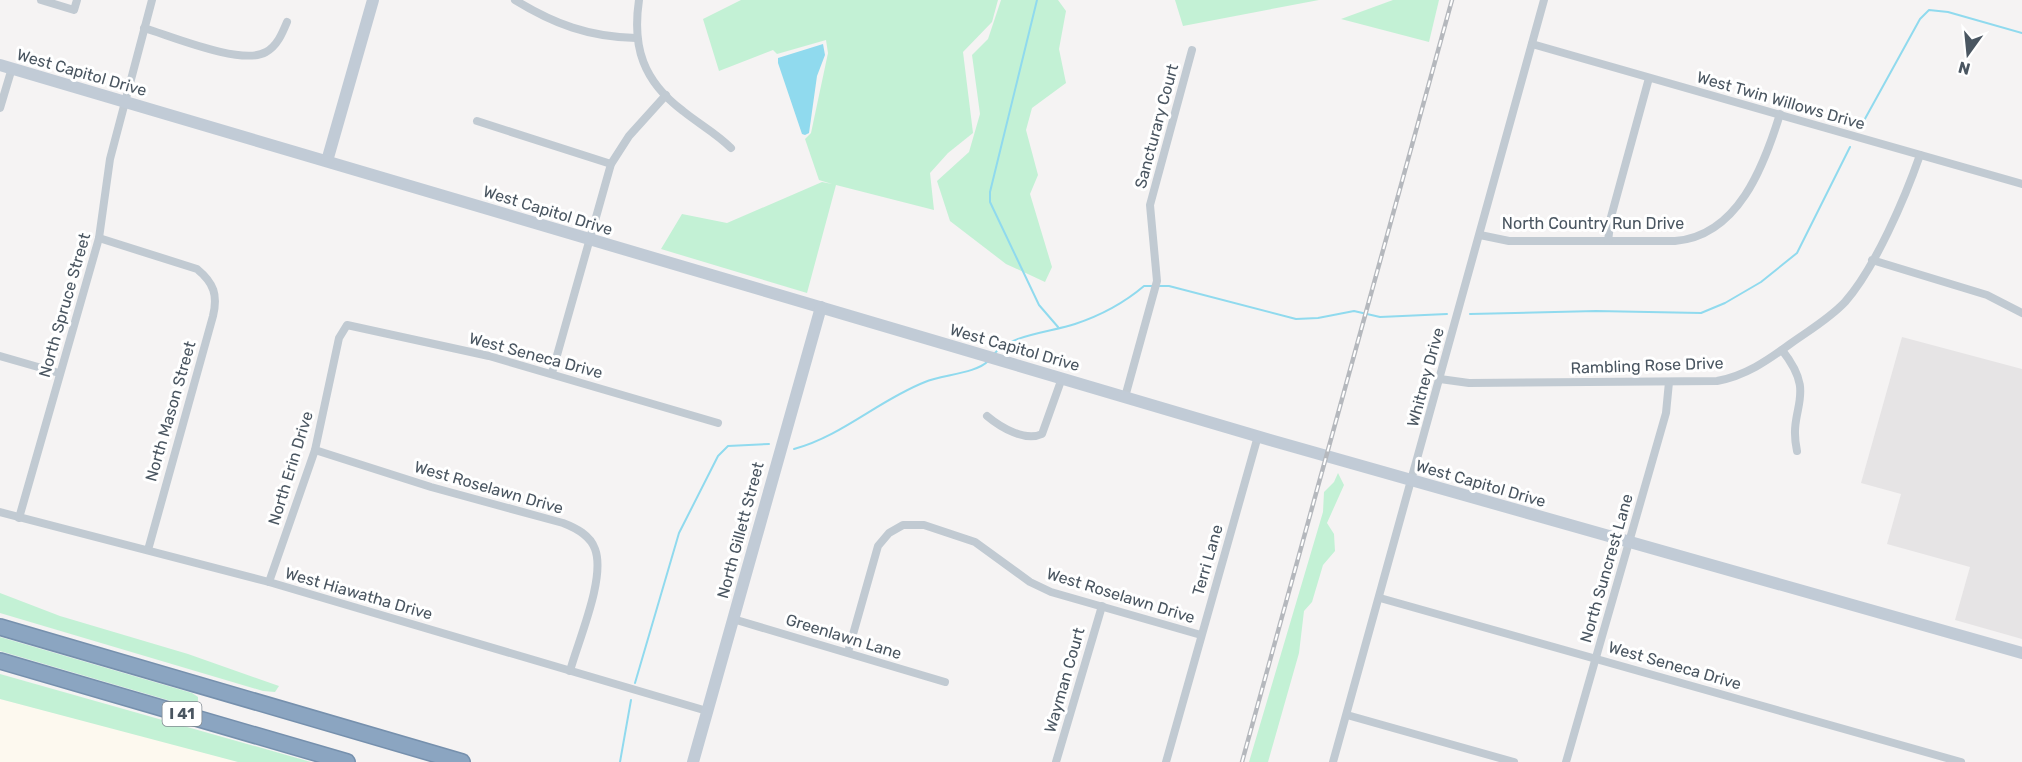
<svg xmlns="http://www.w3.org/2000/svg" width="2022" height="762" font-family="Rubik,sans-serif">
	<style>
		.commercial { fill: #fdf9ef }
		.education { fill: #e6e4e5 }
		.green { fill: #c3f1d5 }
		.water { fill: #90daee }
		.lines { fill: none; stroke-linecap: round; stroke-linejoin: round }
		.stream { stroke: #90daee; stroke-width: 2 }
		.highway-casing { stroke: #7690ad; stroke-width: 18 }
		.street { stroke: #c1cad2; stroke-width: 8 }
		.secondary { stroke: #c1cbd6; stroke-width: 12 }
		.highway { stroke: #8ba5c1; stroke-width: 15 }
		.rail-casing { stroke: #b5b8bd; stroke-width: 4.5 }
		.rail { stroke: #fff; stroke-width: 2; stroke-dasharray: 7; stroke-linecap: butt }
		.labels { text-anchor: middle; stroke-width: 6; stroke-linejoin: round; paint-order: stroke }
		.shield { fill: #fff; stroke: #808990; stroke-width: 1.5 }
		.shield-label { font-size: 15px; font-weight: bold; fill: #4a5661 }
		.street-label { font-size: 16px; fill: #4a5661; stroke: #fff }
	</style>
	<rect width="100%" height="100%" fill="#f5f3f3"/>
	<!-- commercial -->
	<path class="commercial" d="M0 699 178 745 238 762H0Z"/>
	<!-- education -->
	<path class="education" d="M1902 337 2022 369V639L1955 620 1970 567 1887 544 1901 494 1861 483Z"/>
	<!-- green -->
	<g class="green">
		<path d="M741 0H998L992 22 963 52 973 133 948 153 930 173 934 210 836 185 807 293 661 249 682 214 727 223 822 182 832 184 819 180 805 139 811 133 828 53 826 40 777 54 773 50 719 71 703 19Z"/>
		<path d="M1001 0H1058L1066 11 1059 49 1066 83 1032 108 1026 130 1038 175 1030 194 1052 267 1045 282 1006 264 950 221 937 181 969 152 980 114 972 55 988 39Z"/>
		<path d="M1175 0H1319L1183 26Z"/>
		<path d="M1393 0H1439L1429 42 1341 19Z"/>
		<path d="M1338 473 1344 485 1327 523 1334 534 1335 551 1323 565 1312 602 1304 611 1299 653 1268 762H1249L1323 512 1324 492 1334 482Z"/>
		<path d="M0 593 60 616 188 654 279 686 275 692 263 691 0 613Z"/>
		<path d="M0 637 192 693 198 697V704L188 706 0 651Z"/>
		<path d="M0 674 311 762H238L0 699Z"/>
	</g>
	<!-- water -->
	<path class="water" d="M823 44 825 55 817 76 809 133 805 135 802 134 778 63V58Z"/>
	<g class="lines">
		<!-- stream -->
		<g class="stream">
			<path d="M1037 0 990 192V202L1039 305 1058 327"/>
			<path d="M1861 126 1920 19 1929 10 1948 12 2022 33"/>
			<path d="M1159 286H1169L1296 319 1318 318 1354 311 1380 317 1447 314"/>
			<path d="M1470 314 1596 311 1701 313 1725 303 1761 282 1797 253 1850 147"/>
			<path d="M994 354C1009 335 1051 332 1075 324 1099 316 1124 303 1144 286H1153"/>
			<path d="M794 449C842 436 879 400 925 382 942 375 977 373 988 361"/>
			<path d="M635 683 679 533 718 456 728 446 769 444"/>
			<path d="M620 762 631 700"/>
		</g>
		<defs>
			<g id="highway">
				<path d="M0 627 462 762"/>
				<path d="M0 661 347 762"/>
			</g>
		</defs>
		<!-- highway casing -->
		<use href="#highway" class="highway-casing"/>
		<!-- street -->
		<g class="street">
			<path d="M41 0 74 10 77 0"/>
			<path d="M515 0C554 24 589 37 636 38"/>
			<path d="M639 0C632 47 643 81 683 111 699 124 716 133 731 148"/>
			<path d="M144 28C171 36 242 66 266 52 277 46 282 34 287 22"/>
			<path d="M1532 44 2022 184"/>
			<path d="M0 108 12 68"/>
			<path d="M477 121 611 164"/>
			<path d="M1480 235 1509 241H1675C1738 236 1764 166 1780 114"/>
			<path d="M99 238 197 269C214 283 218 295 213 316L148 550"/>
			<path d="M1608 241 1611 217 1649 78"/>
			<path d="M1872 260 1987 295 2022 313"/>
			<path d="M1782 350C1819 397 1787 406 1797 451"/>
			<path d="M0 356 59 373"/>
			<path d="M552 373 611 164 629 136 666 95"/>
			<path d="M1440 379 1469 383 1717 381C1745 376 1767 361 1790 344 1808 331 1829 319 1845 302 1875 268 1905 198 1920 155"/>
			<path d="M1125 397 1157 281 1150 205 1192 50"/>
			<path d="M987 416C1000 427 1025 442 1042 434L1062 378"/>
			<path d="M315 450 431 487 563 523C576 528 590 535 595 549 606 578 578 641 570 671"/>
			<path d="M0 512 269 582 707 711"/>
			<path d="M19 518 99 238 110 159 152 0"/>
			<path d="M269 582 315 450 339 338 347 325 489 356 718 423"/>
			<path d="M1380 598 1961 762"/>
			<path d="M733 619 945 682"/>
			<path d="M848 652 878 546 889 533 903 525H924L975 542 1030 582 1051 592 1201 635"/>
			<path d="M1347 715 1514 762"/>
			<path d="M1056 762 1102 606"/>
			<path d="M1166 762 1258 436"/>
			<path d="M1333 762 1544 0"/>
			<path d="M1566 762 1666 413 1669 382"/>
		</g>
		<!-- secondary -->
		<g class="secondary">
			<path d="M0 65 1270 440 2022 653"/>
			<path d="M327 161 373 0"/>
			<path d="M693 762 821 307"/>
		</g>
		<!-- highway -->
		<use href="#highway" class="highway"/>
		<defs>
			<path id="rail" d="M1242 762 1452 0"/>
		</defs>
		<!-- rail casing -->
		<use href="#rail" class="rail-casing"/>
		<!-- rail -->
		<use href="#rail" class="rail"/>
	</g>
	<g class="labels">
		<!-- shield labels -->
		<rect class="shield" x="162.5" y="702" width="39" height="24" rx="4.5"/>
		<g class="shield-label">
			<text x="182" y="719">I 41</text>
		</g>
		<!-- street labels -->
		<g class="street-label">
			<text transform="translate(82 72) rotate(16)" y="6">West Capitol Drive</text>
			<text transform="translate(1781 100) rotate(16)" y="6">West Twin Willows Drive</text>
			<text transform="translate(1156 126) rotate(-75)" y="6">Sancturary Court</text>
			<text transform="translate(548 210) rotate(17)" y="6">West Capitol Drive</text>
			<text x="1593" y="229">North Country Run Drive</text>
			<text transform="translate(64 305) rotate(-74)" y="6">North Spruce Street</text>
			<text transform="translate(1015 347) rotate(16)" y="6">West Capitol Drive</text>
			<text transform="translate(536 355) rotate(15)" y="6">West Seneca Drive</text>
			<text transform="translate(1647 365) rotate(-2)" y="6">Rambling Rose Drive</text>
			<text transform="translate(1425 377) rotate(-75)" y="6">Whitney Drive</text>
			<text transform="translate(170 411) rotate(-74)" y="6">North Mason Street</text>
			<text transform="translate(290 468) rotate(-73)" y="6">North Erin Drive</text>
			<text transform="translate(1481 483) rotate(16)" y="6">West Capitol Drive</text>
			<text transform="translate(489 487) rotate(16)" y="6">West Roselawn Drive</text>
			<text transform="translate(740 530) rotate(-75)" y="6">North Gillett Street</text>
			<text transform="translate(1207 560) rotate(-74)" y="6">Terri Lane</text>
			<text transform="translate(1606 568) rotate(-74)" y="6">North Suncrest Lane</text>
			<text transform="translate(359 593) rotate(16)" y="6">West Hiawatha Drive</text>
			<text transform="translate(1121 595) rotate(17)" y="6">West Roselawn Drive</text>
			<text transform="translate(844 636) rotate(17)" y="6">Greenlawn Lane</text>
			<text transform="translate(1675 665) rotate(16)" y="6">West Seneca Drive</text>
			<text transform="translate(1064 680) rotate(-74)" y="6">Wayman Court</text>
		</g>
	</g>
	<!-- north arrow -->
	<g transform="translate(1968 54) rotate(195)" stroke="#ffffff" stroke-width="4.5" paint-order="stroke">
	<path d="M0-4.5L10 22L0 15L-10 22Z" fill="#4a5661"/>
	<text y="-9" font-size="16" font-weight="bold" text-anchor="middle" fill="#4a5661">N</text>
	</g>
</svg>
